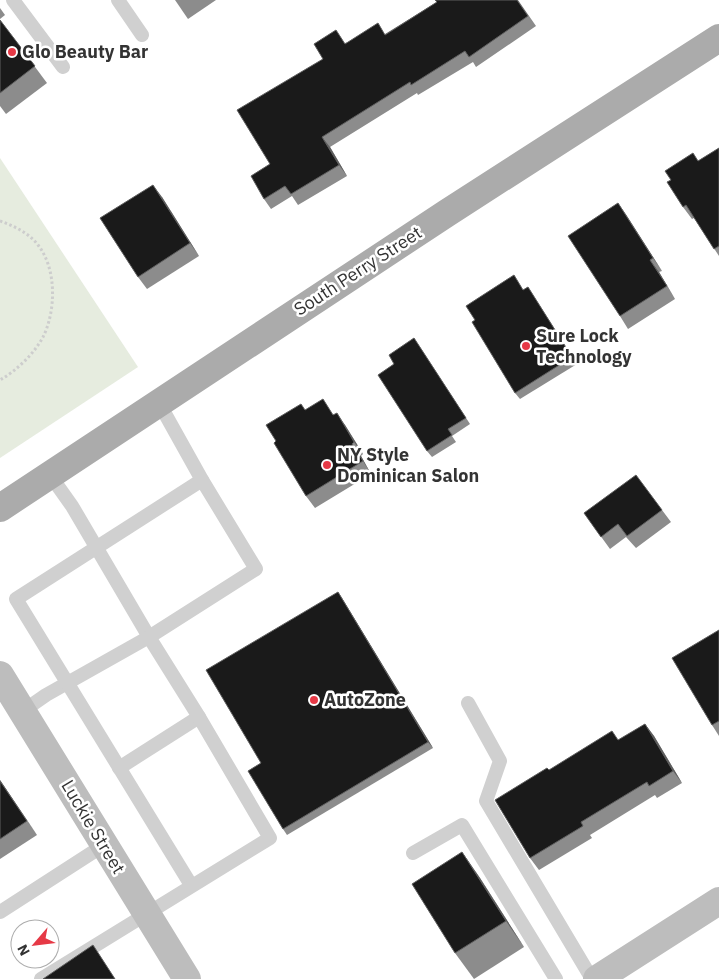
<svg xmlns="http://www.w3.org/2000/svg" width="719" height="979" font-family="'IBM Plex Sans',sans-serif">
	<style>
		.green { fill: #e6ecdf }
		.lines { fill: none; stroke-linecap: round; stroke-linejoin: round }
		.path { stroke: #cdcdcd; stroke-width: 3; stroke-dasharray: 2.5 2.5; stroke-linecap: butt }
		.lane { stroke: #d0d0d0; stroke-width: 14 }
		.secondary { stroke: #bdbdbd; stroke-width: 28 }
		.primary { stroke: #ababab; stroke-width: 28 }
		.wall { fill: #8c8c8c }
		.shaded-wall { fill: #5f5f5f }
		.building { fill: #1a1a1a; stroke: #5f5f5f }
		.poi-dot { fill: #e63946; stroke: #fff; stroke-width: 2 }
		.labels { text-anchor: middle; stroke-width: 5; stroke-linejoin: round; paint-order: stroke }
		.poi-label { font-size: 18px; font-weight: bold; fill: #333; stroke: #fff; text-anchor: start }
		.street-label { font-size: 18px; fill: #333; stroke: #fff }
	</style>
	<rect width="100%" height="100%" fill="#fff"/>
	<!-- green -->
	<path class="green" d="M0 158 138 367 0 458Z"/>
	<g class="lines">
		<!-- path -->
		<path class="path" d="M0 221C14 226 29 233 38 245 57 269 56 311 43 337 34 354 16 371 0 380"/>
		<!-- lane -->
		<g class="lane">
			<path d="M13 0 63 67"/>
			<path d="M118 0 142 35"/>
			<path d="M468 703 500 761 486 801 592 979"/>
			<path d="M23 711 46 695 149 637 72 506 50 475"/>
			<path d="M119 768 199 717"/>
			<path d="M413 853 462 825 556 979"/>
			<path d="M191 885 16 599 202 480"/>
			<path d="M0 912 104 845"/>
			<path d="M41 979 270 838 199 717 149 637 256 569 202 480 159 403"/>
		</g>
		<!-- secondary -->
		<g class="secondary">
			<path d="M0 675 187 979"/>
			<path d="M597 979 719 901"/>
		</g>
		<!-- primary -->
		<path class="primary" d="M0 508 447 213 719 38"/>
	</g>
	<!-- wall -->
	<g class="wall">
		<path d="M175 0H216L188 19Z"/>
		<path d="M518 0 536 26 476 67 473 62 418 95 417 93 330 147 347 176 298 205 292 196 271 209 264 199 270 164 323 59 345 43 385 34 437 2Z"/>
		<path d="M0 8 5 15 0 19Z"/>
		<path d="M0 20 47 83 6 114 0 106Z"/>
		<path d="M719 148V256L694 218 692 219 683 207 698 161Z"/>
		<path d="M162 197 199 256 147 289 138 277Z"/>
		<path d="M618 203 662 271 659 272 675 299 628 329 620 316Z"/>
		<path d="M528 287 577 364 520 399 515 393 475 320Z"/>
		<path d="M414 338 470 424 452 436 456 442 432 457 427 451 394 364Z"/>
		<path d="M305 410 333 415 345 425 363 454 361 456 371 474 315 508 306 496Z"/>
		<path d="M662 510 671 522 636 548 626 537 610 549 584 513Z"/>
		<path d="M338 592 433 748 287 835 283 829 261 763Z"/>
		<path d="M719 630V736L712 725Z"/>
		<path d="M645 724 654 736 682 783 657 798 655 795 590 835 592 838 539 870 530 858 549 770 619 740Z"/>
		<path d="M0 780 37 835 0 859Z"/>
		<path d="M462 852 480 878 524 947 474 979 455 953Z"/>
	</g>
	<!-- shaded-wall -->
	<g class="shaded-wall">
		<path d="M322 137 330 147 347 176 339 165Z"/>
		<path d="M153 185 162 197 199 256 190 243Z"/>
		<path d="M618 203 627 216 662 271 653 258Z"/>
		<path d="M650 260 659 272 675 299 667 286Z"/>
		<path d="M337 413 345 425 363 454 354 442Z"/>
		<path d="M352 444 361 456 371 474 363 461Z"/>
		<path d="M338 592 342 598 433 748 428 742Z"/>
		<path d="M645 724 654 736 682 783 673 771Z"/>
		<path d="M0 780 37 835 0 781Z"/>
		<path d="M462 852 480 878 524 947 506 921Z"/>
	</g>
	<!-- building -->
	<g class="building">
		<path d="M435 0H517L528 16 469 57 465 51 411 85 410 82 322 137 339 165 291 194 285 186 264 199 251 176 270 164 237 110 323 59 314 44 336 30 345 44 378 23 385 35 437 2Z"/>
		<path d="M0 20 35 66 0 93Z"/>
		<path d="M719 148V246L714 249 686 205 683 207 667 182 671 180 665 171 693 153 698 161Z"/>
		<path d="M153 185 190 243 138 277 100 218Z"/>
		<path d="M618 203 653 258 650 260 667 286 620 316 568 236Z"/>
		<path d="M514 275 523 290 528 287 572 357 515 393 472 322 475 320 466 306Z"/>
		<path d="M414 338 466 418 448 429 452 435 427 451 378 375 394 364 389 355Z"/>
		<path d="M323 399 333 415 337 413 354 442 352 444 363 461 306 496 274 443 276 441 266 425 301 404 305 410Z"/>
		<path d="M636 475 662 510 627 536 618 524 601 537 584 513Z"/>
		<path d="M338 592 428 742 283 829 248 771 261 763 206 670Z"/>
		<path d="M719 630V721L712 725 672 658Z"/>
		<path d="M645 724 673 771 649 786 647 782 581 822 583 826 530 858 495 800 547 768 549 770 612 731 618 740Z"/>
		<path d="M0 781 27 821 0 839Z"/>
		<path d="M462 852 506 921 455 953 412 884Z"/>
		<path d="M93 945 115 979H43Z"/>
	</g>
	<!-- markers -->
	<g class="poi-dot">
		<circle cx="12" cy="52" r="5"/>
		<circle cx="526" cy="346" r="5"/>
		<circle cx="327" cy="465" r="5"/>
		<circle cx="314" cy="700" r="5"/>
	</g>
	<g class="labels">
		<!-- poi labels -->
		<g class="poi-label">
			<text x="22" y="58">Glo Beauty Bar</text>
			<text x="536" y="342">Sure Lock<tspan x="536" dy="21">Technology</tspan></text>
			<text x="337" y="461">NY Style<tspan x="337" dy="21">Dominican Salon</tspan></text>
			<text x="324" y="706">AutoZone</text>
		</g>
		<!-- street labels -->
		<g class="street-label">
			<text transform="translate(358 271) rotate(-33)" y="6">South Perry Street</text>
			<text transform="translate(93 827) rotate(59)" y="6">Luckie Street</text>
		</g>
	</g>
	<!-- north arrow -->
	<g transform="translate(35 944) rotate(242)"><circle r="24" fill="#ffffff" stroke="#adadad"/>
	<path d="M0-4L9 19L0 12L-9 19Z" fill="#e63946"/>
	<text y="-8" font-size="14" font-weight="bold" text-anchor="middle" fill="#333333">N</text>
	</g>
</svg>
